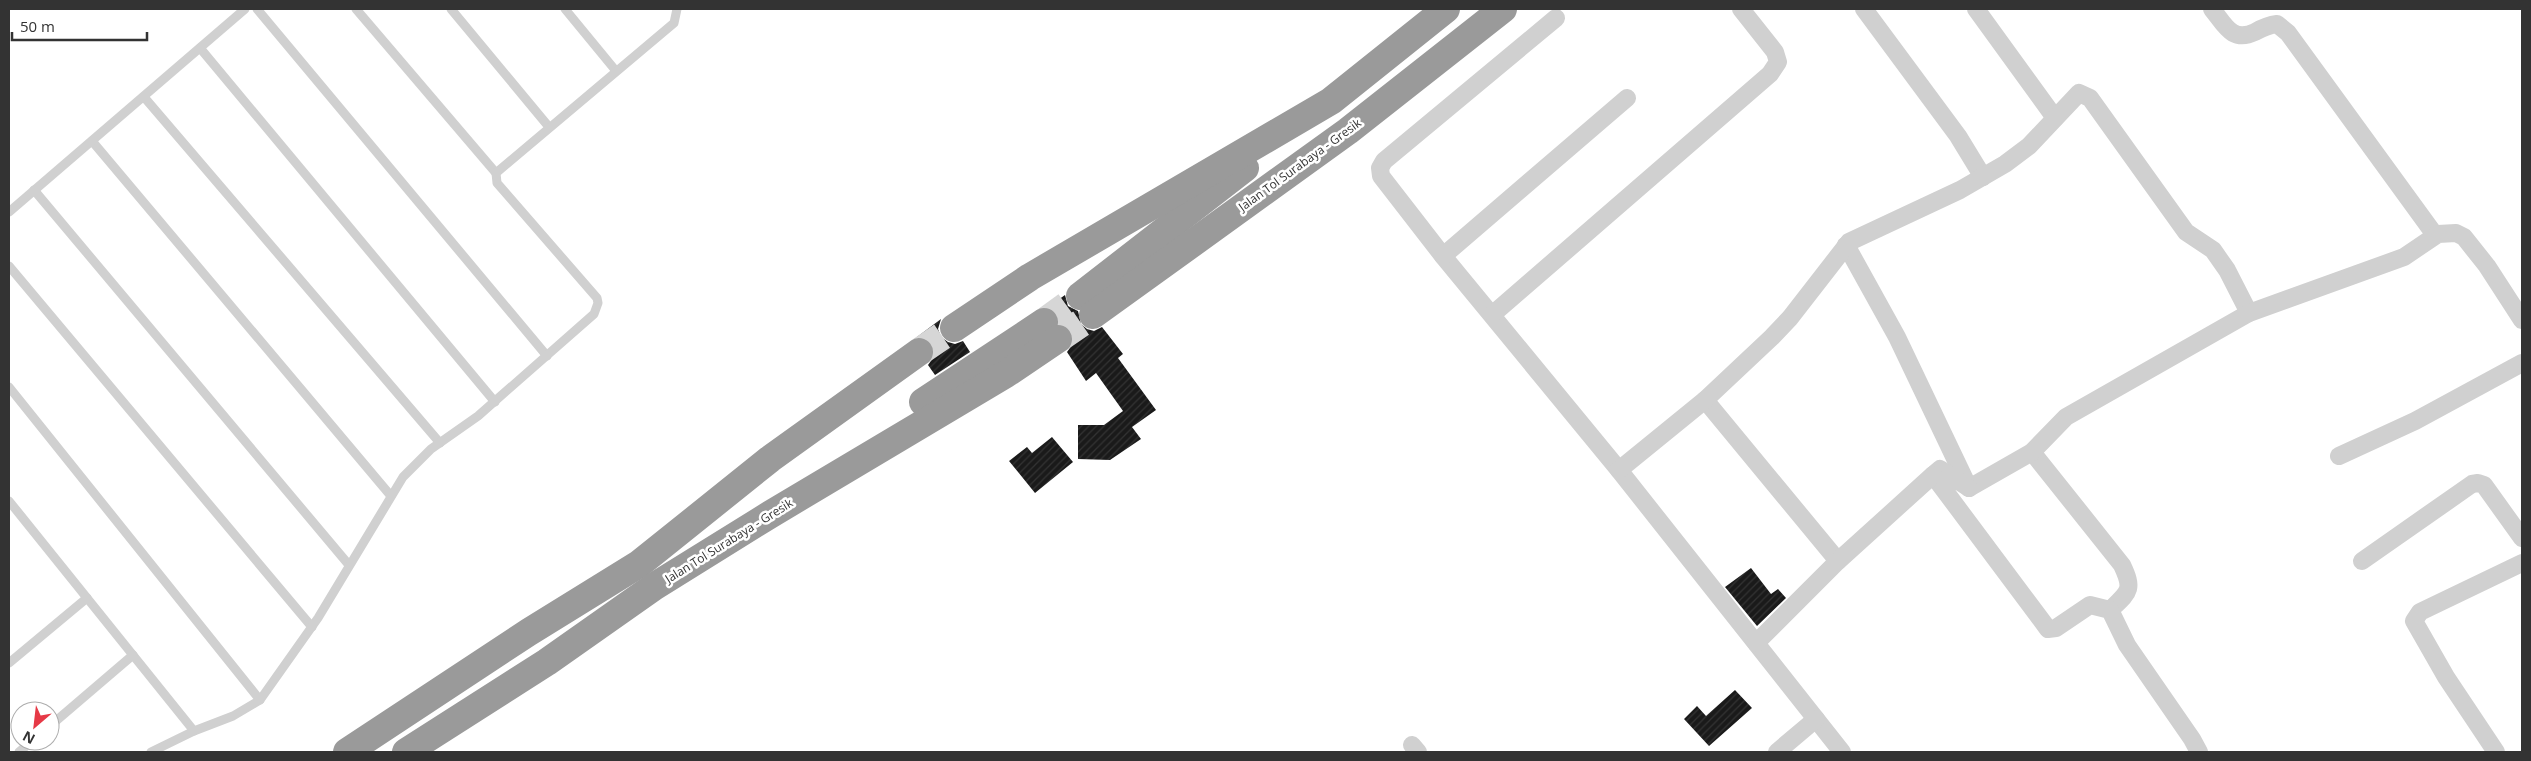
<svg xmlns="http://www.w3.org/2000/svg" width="2531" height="761" font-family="'Open Sans',sans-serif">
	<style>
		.building { fill: url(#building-hatch) }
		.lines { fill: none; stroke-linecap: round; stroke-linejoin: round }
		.motorway-tunnel { stroke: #d6d6d6; stroke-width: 28; stroke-dasharray: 28 14; stroke-linecap: butt }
		.service { stroke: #d0d0d0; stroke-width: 9 }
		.minor { stroke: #d0d0d0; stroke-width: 18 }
		.motorway { stroke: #9a9a9a; stroke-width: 28 }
		.labels { text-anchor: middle; stroke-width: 5; stroke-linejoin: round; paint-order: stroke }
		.street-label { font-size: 12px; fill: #333; stroke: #fff }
	</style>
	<defs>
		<pattern id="building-hatch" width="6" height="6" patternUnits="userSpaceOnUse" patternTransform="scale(1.25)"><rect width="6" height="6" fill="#1a1a1a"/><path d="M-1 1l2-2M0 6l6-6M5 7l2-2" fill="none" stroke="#333"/></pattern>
	</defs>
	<rect width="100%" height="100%" fill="#fff"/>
	<!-- building -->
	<g class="building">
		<path d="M1065 295 1068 306 1078 311 1081 324 1087 329 1094 331 1102 327 1123 354 1118 358 1156 410 1132 427 1141 439 1110 460 1078 459V425H1104L1123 411 1096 373 1086 381 1067 352 1072 345 1074 338 1071 331 1065 325 1059 324 1057 313 1048 307Z"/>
		<path d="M941 319 938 329 941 337 948 342 955 344 963 341 970 352 935 375 928 365 933 358 935 351 932 343 926 338 917 337Z"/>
		<path d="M1052 437 1073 462 1035 493 1009 461 1027 447 1032 453Z"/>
		<path d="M1751 568 1771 594 1778 589 1786 598 1757 626 1725 587Z"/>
		<path d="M1735 690 1752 708 1709 746 1684 719 1697 706 1706 716Z"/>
	</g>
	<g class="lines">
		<!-- motorway-tunnel -->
		<g class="motorway-tunnel">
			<path d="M1044 322 1080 296"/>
			<path d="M1058 339 1093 315"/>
			<path d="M919 352 954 328"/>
		</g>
		<!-- service -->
		<g class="service">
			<path d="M257 9 547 356"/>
			<path d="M356 9 496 173"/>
			<path d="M451 9 549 127"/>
			<path d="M565 9 616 71"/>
			<path d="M200 48 495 402"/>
			<path d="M144 97 440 443"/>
			<path d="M92 141 391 496"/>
			<path d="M34 190 349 565"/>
			<path d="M9 212 245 9"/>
			<path d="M9 266 312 627"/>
			<path d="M9 387 260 700"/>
			<path d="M9 501 194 731"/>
			<path d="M9 663 87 598"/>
			<path d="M50 726 133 655"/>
			<path d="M19 752 32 741"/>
			<path d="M151 752 194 731 233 716 260 700 318 618 403 477 431 449 478 416 594 314 598 303 597 298 497 183 496 173 674 23 677 9"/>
		</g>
		<!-- minor -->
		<g class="minor">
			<path d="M1864 9 1958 136 1983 177"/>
			<path d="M1976 9 2055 118"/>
			<path d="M2212 9C2225 25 2232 43 2255 32 2262 28 2268 25 2277 24L2288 33 2435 235"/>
			<path d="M1556 18 1384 161 1380 168 1381 176 1443 256 1619 470 1842 752"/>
			<path d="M1846 245 1897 337 1969 488"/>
			<path d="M1443 256 1627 98"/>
			<path d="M1493 314 1770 74 1778 62 1775 52 1741 9"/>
			<path d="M1705 400 1838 561"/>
			<path d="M2032 452 2122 565C2134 590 2129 592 2110 610"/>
			<path d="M2339 456 2415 421 2522 363"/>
			<path d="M1619 470 1705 400 1772 337 1790 318 1849 242 1960 190 2005 164 2029 146 2079 93 2090 98 2186 232 2213 250 2227 270 2249 313"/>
			<path d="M1969 488 2032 452 2066 417 2249 313 2404 257 2438 234 2456 233 2464 237 2487 266 2522 320"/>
			<path d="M1969 488 1940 469 1933 475 2048 629 2056 628 2090 605 2110 610 2127 645 2192 739 2199 752"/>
			<path d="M2362 561 2472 484 2478 483 2484 485 2522 538"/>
			<path d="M1756 643 1838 561 1933 475"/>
			<path d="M1412 745 1418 752"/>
			<path d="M1777 752 1816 719"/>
			<path d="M2496 752 2446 677 2414 621 2420 612 2522 563"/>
		</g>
		<!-- motorway -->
		<g class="motorway">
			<path d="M1080 296 1245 168"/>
			<path d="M1093 315 1348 131 1503 9"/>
			<path d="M954 328 1030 277 1331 101 1446 9"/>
			<path d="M923 402 1044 322"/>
			<path d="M347 752 529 632 639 564 770 459 919 352"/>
			<path d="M406 752 547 662 655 586 771 514 1006 374 1058 339"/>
		</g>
	</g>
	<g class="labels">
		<!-- street labels -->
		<g class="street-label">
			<text transform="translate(1300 165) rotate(-36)" y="4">Jalan Tol Surabaya - Gresik</text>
			<text transform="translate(729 541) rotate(-32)" y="4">Jalan Tol Surabaya - Gresik</text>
		</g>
	</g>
	<!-- border -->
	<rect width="2531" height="761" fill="none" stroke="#333333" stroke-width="20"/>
	<!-- north arrow -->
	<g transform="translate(35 726) rotate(208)"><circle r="24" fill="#ffffff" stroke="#adadad"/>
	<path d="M0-4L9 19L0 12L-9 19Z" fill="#e63946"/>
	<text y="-8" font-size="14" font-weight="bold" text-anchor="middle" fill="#333333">N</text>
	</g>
	<!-- scale -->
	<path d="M12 32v8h135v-8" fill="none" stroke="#333333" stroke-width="2.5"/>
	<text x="20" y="32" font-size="15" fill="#333333" stroke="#ffffff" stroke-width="4" paint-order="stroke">50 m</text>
</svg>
